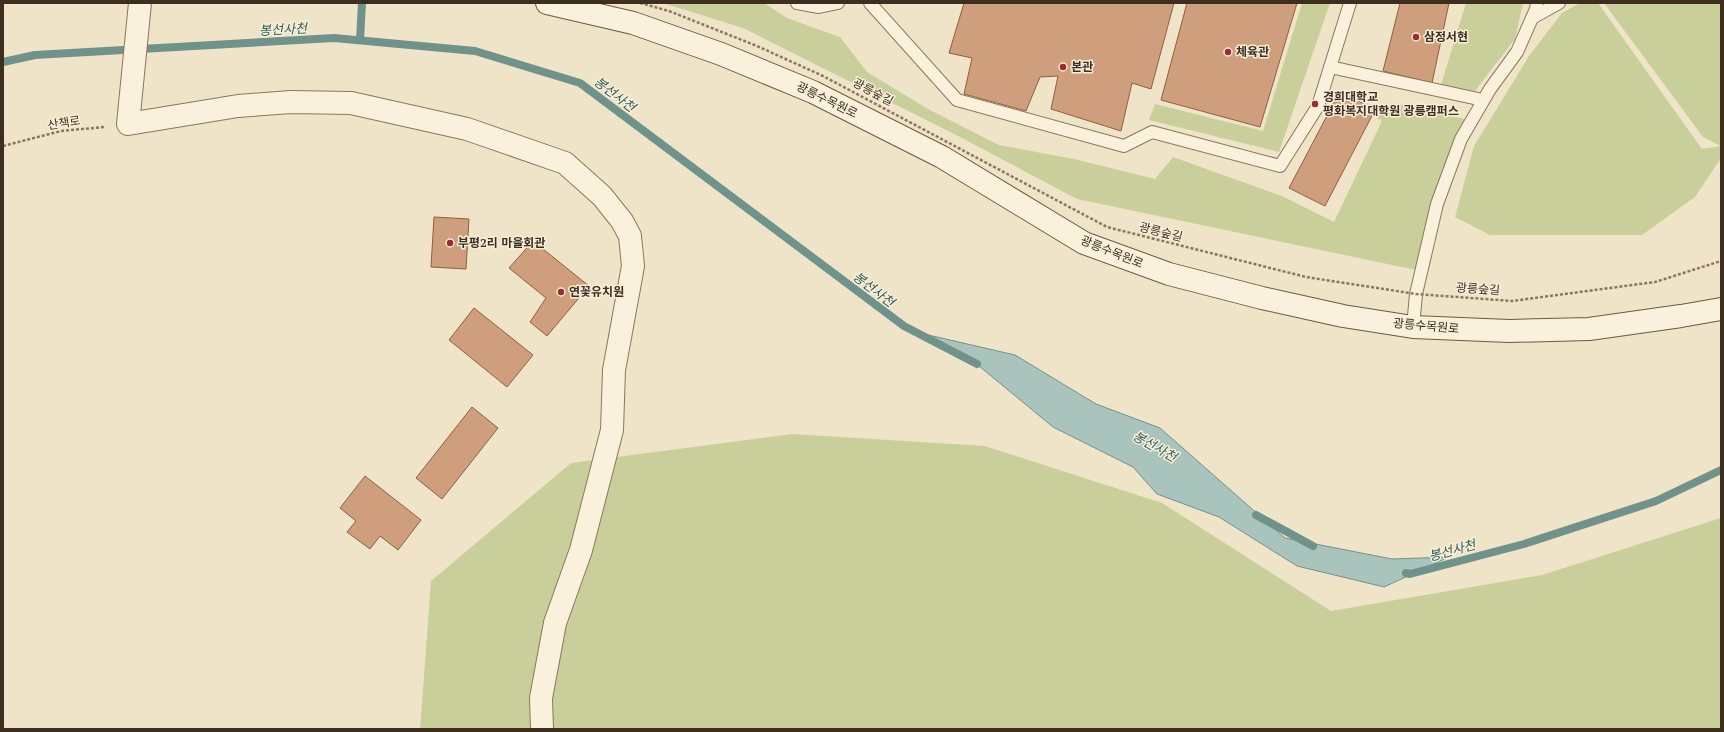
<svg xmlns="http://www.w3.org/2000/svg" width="1724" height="732" font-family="'PT Serif','Noto Sans KR',serif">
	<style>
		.green { fill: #c9cf9b }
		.water { fill: #a9c4bc; stroke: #6f938a }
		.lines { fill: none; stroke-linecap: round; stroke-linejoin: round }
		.stream { stroke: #6f938a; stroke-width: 8 }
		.building { fill: #cf9f7d; stroke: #8d5f41 }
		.lane-casing { stroke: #8d765c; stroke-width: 14 }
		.street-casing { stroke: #8d765c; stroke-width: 24 }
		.secondary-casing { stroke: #6f573f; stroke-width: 24 }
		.path { stroke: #8d765c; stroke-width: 2.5; stroke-dasharray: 3 2; stroke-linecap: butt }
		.lane { stroke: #faf1dc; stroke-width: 12 }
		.street { stroke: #faf1dc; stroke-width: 22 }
		.secondary { stroke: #faf1dc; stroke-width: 22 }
		.path-bridge { stroke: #8d765c; stroke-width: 2.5; stroke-dasharray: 3 2; stroke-linecap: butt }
		.poi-dot { fill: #9e2a2b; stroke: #f7eed8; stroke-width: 1.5 }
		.labels { text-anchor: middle; stroke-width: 3; stroke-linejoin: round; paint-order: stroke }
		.poi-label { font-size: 12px; font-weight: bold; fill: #3d2e20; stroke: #f7eed8; text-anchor: start }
		.street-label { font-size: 12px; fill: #3d2e20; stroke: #f7eed8 }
		.water-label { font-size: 13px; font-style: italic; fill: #2f5d5a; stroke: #f7eed8 }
	</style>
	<rect width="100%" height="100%" fill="#f0e4c8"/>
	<!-- green -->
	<g class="green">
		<path d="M663 3H764L787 18 840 37 867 72 928 109 999 145 1074 159 1155 179 1173 157 1282 196 1334 222 1382 121 1349 100 1386 107 1406 104 1468 120 1416 270 1077 199 960 137 743 28Z"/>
		<path d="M1302 3H1330L1279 152 1149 120 1155 104 1263 131Z"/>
		<path d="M1466 3H1523L1515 39 1475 91 1441 85Z"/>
		<path d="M1580 3H1598L1702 149 1721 146V158L1695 197 1642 235H1490L1455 217 1474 146 1529 56 1562 13Z"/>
		<path d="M1604 3H1721V146L1703 137Z"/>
		<path d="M792 434 985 446 1162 503 1331 611 1542 575 1721 518V729H420L431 581 571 463Z"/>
	</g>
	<!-- water -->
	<path class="water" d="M924 334 1015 355 1096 404 1160 428 1285 538 1392 559 1449 557 1384 587 1297 566 1219 517 1157 494 1133 467 1053 427 979 366Z"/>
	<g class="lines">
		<!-- stream -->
		<g class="stream">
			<path d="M360 40 362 3"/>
			<path d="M3 62 35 55 334 38 475 51 580 83 904 326 977 364"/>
			<path d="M1256 515 1313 546"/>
			<path d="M1406 573 1410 574 1524 544 1656 501 1721 470"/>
		</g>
	</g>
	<!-- building -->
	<g class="building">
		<path d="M964 3H1174L1151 89 1132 83 1121 131 1051 109 1058 76 1040 77 1026 111 964 94 972 58 949 53Z"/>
		<path d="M1187 3H1297L1260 127 1161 100Z"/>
		<path d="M1400 3H1449L1432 83 1383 71Z"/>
		<path d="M1340 91 1375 110 1325 206 1289 188Z"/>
		<path d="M434 217 469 219 466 269 431 267Z"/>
		<path d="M533 241 589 286 547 336 530 322 546 298 509 268Z"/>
		<path d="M474 308 533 355 507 387 449 340Z"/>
		<path d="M472 407 498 428 442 499 416 478Z"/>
		<path d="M365 476 421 520 398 550 380 536 370 549 347 532 356 521 340 508Z"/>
	</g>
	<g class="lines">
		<defs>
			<g id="lane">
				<path d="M797 3 819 7 838 3"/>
				<path d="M870 3 957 100 1124 146 1152 132 1280 166 1318 106 1350 3"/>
				<path d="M1532 18 1559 3"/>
				<path d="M1330 67 1483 100"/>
				<path d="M1413 327 1416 294 1437 204 1461 139 1490 89 1517 52 1536 9 1537 3"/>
			</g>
			<path id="street" d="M140 3 128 124 238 106 291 102 351 103 467 129 565 163 602 196 622 221 630 236 633 266 614 370 612 430 581 550 555 623 541 698 542 729"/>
			<path id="secondary" d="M547 3 633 23 721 54 813 92 942 157 1084 243 1169 274 1262 298 1343 316 1413 327 1509 331 1589 329 1681 316 1721 309"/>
		</defs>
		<!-- lane casing -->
		<use href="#lane" class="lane-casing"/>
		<!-- street casing -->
		<use href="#street" class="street-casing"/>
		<!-- secondary casing -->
		<use href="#secondary" class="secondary-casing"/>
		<!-- path -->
		<path class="path" d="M3 146 61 131 104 127"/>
		<!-- lane -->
		<use href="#lane" class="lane"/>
		<!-- street -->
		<use href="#street" class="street"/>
		<!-- secondary -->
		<use href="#secondary" class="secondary"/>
		<!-- path-bridge -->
		<path class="path-bridge" d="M640 3 669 11 757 46 823 76 1107 227 1306 277 1416 294 1512 301 1655 282 1721 261"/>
	</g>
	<!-- markers -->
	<g class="poi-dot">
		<circle cx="1416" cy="37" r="4"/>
		<circle cx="1228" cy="52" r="4"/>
		<circle cx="1063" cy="67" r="4"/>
		<circle cx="1315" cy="104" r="4"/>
		<circle cx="450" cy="243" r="4"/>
		<circle cx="561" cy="292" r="4"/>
	</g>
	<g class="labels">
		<!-- poi labels -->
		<g class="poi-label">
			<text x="1424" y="41">삼정서현</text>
			<text x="1236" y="56">체육관</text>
			<text x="1071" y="71">본관</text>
			<text x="1323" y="101">경희대학교<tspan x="1323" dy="14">평화복지대학원 광릉캠퍼스</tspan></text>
			<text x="458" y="247">부평2리 마을회관</text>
			<text x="569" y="296">연꽃유치원</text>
		</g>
		<!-- street labels -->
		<g class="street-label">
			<text transform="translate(873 92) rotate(28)" y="4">광릉숲길</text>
			<text transform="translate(827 100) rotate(26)" y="4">광릉수목원로</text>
			<text transform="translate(64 123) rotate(-9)" y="4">산책로</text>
			<text transform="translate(1161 232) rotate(14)" y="4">광릉숲길</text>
			<text transform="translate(1112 252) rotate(22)" y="4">광릉수목원로</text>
			<text transform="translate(1478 289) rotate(4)" y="4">광릉숲길</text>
			<text transform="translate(1426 326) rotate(5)" y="4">광릉수목원로</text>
		</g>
		<!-- water labels -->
		<g class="water-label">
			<text transform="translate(283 29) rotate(-3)" y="5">봉선사천</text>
			<text transform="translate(615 94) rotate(37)" y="5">봉선사천</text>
			<text transform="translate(874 289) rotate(37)" y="5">봉선사천</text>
			<text transform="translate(1155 446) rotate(29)" y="5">봉선사천</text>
			<text transform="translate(1452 550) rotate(-15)" y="5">봉선사천</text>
		</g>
	</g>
	<!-- border -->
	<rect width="1724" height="732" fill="none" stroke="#3d2e20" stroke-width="8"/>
</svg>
